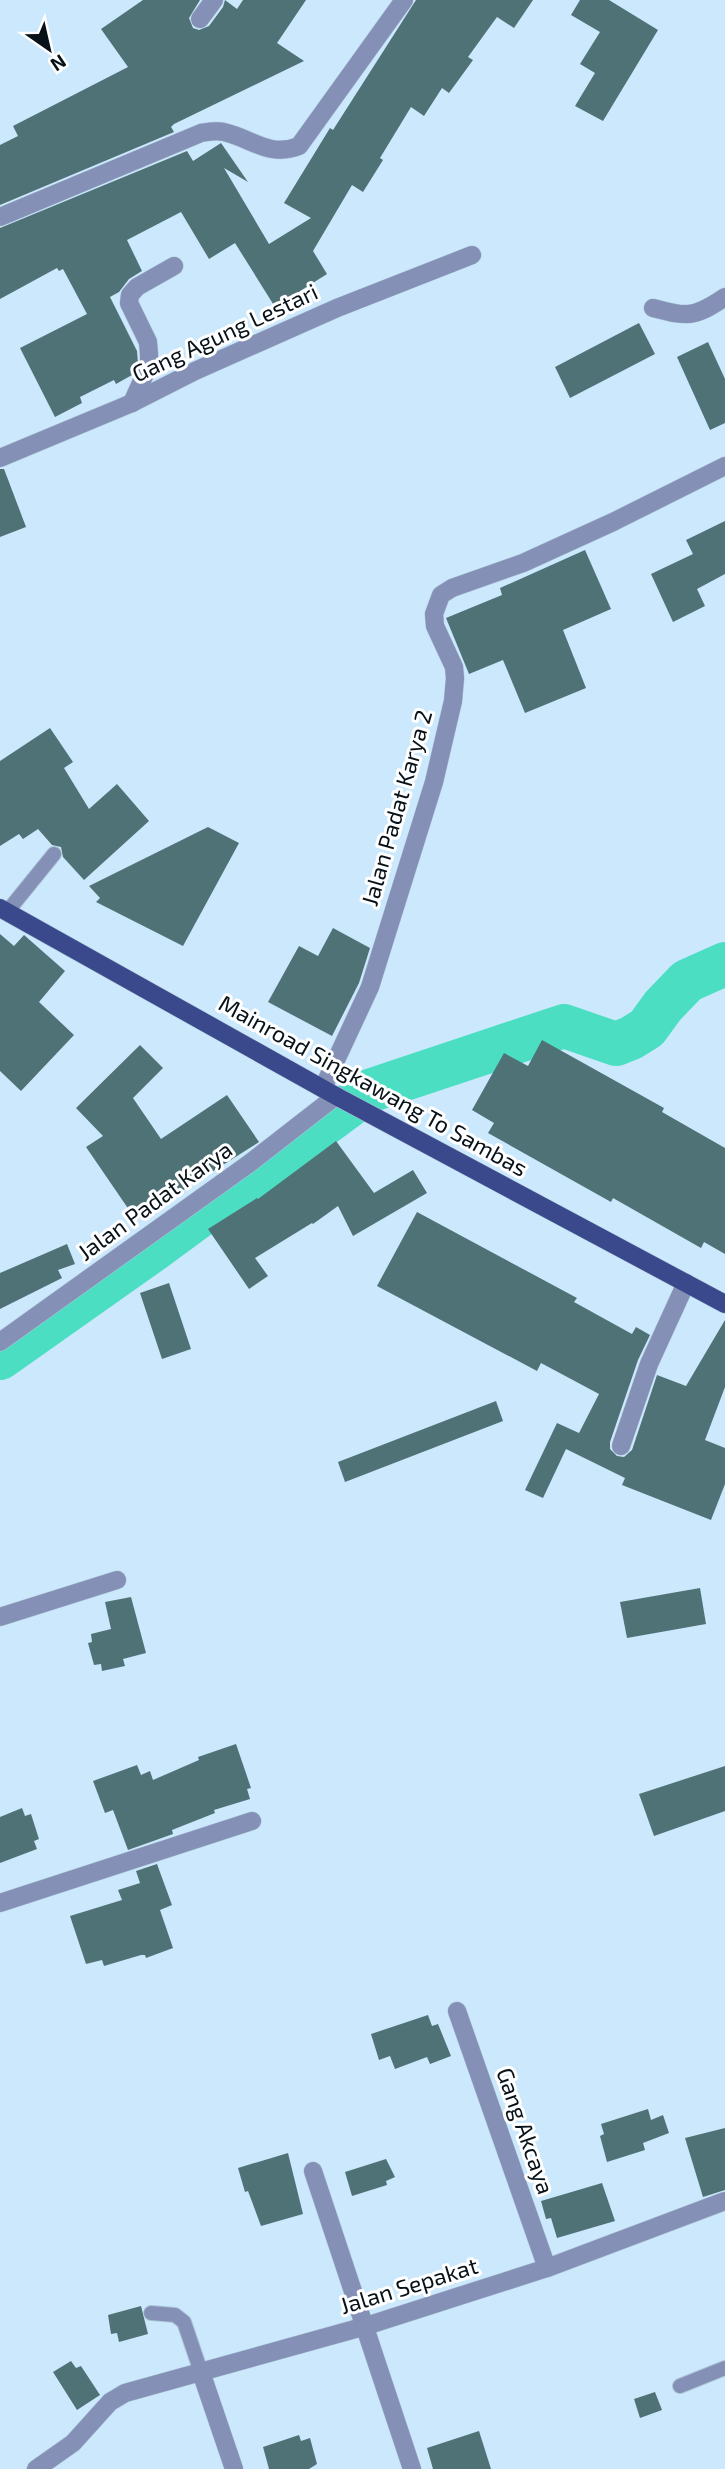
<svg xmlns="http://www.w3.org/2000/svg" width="725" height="2469" font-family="'Exo 2',sans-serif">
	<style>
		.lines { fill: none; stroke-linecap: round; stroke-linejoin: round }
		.river { stroke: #4bdec3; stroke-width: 44 }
		.building { fill: #4f7277 }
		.lane-casing { stroke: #acc6d8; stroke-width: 16 }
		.street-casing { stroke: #acc6d8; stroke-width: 19 }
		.primary-casing { stroke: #acc6d8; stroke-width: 19 }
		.lane { stroke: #8490b6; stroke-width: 14 }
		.street { stroke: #8490b6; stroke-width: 18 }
		.primary { stroke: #3a498b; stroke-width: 18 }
		.labels { text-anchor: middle; stroke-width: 6; stroke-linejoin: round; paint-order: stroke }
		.street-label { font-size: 23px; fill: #071118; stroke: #fff }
	</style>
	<rect width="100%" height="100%" fill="#cce8fc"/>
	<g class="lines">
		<!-- river -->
		<path class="river" d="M0 1358 153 1250 369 1091 564 1026 616 1044 631 1038 647 1028 663 1006 687 981 725 964"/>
	</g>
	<!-- building -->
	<g class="building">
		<path d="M143 0H200L189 18 193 28 199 30 209 26 223 7 225 0 237 9 243 0H306L277 43 304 61 174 124 171 127 174 132 0 205V145L18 136 13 126 128 67 101 29Z"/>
		<path d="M416 0H533L514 28 497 17 468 57 473 60 449 93 442 88 424 116 411 107 380 158 383 160 363 192 352 185 313 251 327 274 275 307 235 243 209 259 181 212 127 240 142 271 129 279 119 292 110 297 137 351 138 363 132 375 116 384 114 380 80 397 82 403 55 417 20 348 87 314 63 269 59 271 57 268 0 299V228L187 151 193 161 221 143 248 182 224 168 269 244 311 218 284 203 330 128 333 130Z"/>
		<path d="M580 0H609L658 30 603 121 575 106 595 73 580 64 600 32 571 15Z"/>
		<path d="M639 323 655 354 570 398 555 367Z"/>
		<path d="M708 342 725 379V423L710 430 677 357Z"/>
		<path d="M0 469H4L26 527 0 537Z"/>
		<path d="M725 521V574L697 589 705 606 673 622 651 574 693 554 686 540Z"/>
		<path d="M585 550 611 609 563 630 586 688 525 713 503 660 469 674 446 618 502 595 500 588Z"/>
		<path d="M50 728 73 762 64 768 89 809 117 784 149 821 84 880 63 857 61 847 52 845 38 829 23 839 19 834 0 846V761Z"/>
		<path d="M208 827 239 843 183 946 96 902 100 898 89 886Z"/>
		<path d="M333 928 370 948 359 983 332 1036 268 1002 299 946 318 956Z"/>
		<path d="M0 934 14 946 24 935 65 971 39 1002 74 1035 21 1091 0 1071Z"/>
		<path d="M542 1040 664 1108 662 1112 725 1148V1254L704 1242 701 1248 613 1198 611 1202 488 1133 494 1123 472 1110 504 1053 528 1066Z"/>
		<path d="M140 1045 163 1068 133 1098 161 1139 227 1095 259 1142 136 1220 86 1147 103 1136 76 1108Z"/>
		<path d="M336 1141 374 1193 413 1170 427 1193 353 1236 338 1206 313 1224 312 1223 255 1258 268 1276 249 1289 208 1229 257 1198 258 1199Z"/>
		<path d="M417 1212 577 1298 574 1302 632 1334 636 1327 650 1335 638 1360 610 1442V1449L617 1456 624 1457 632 1450 657 1375 686 1386 725 1320V1387L705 1440 725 1448V1484L711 1520 622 1485 625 1478 566 1449 543 1498 525 1490 557 1423 579 1433 599 1394 541 1363 537 1371 377 1286Z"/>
		<path d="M67 1244 75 1264 58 1270 62 1278 0 1309V1273Z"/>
		<path d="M169 1283 191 1349 162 1359 140 1293Z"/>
		<path d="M496 1401 503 1421 345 1482 338 1462Z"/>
		<path d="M700 1588 706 1624 627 1638 620 1602Z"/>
		<path d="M131 1597 146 1653 123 1659 125 1666 102 1671 101 1664 94 1665 88 1643 92 1642 91 1634 111 1629 105 1602Z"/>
		<path d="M236 1744 251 1788 247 1789 250 1799 214 1810 215 1813 172 1830 173 1834 128 1850 113 1810 105 1813 93 1781 137 1765 141 1775 150 1771 153 1780 199 1760 198 1757Z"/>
		<path d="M725 1766V1811L654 1836 639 1794Z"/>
		<path d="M22 1808 25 1816 31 1814 39 1839 34 1841 37 1849 0 1863V1817Z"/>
		<path d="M157 1864 172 1905 160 1910 173 1948 146 1958 145 1955H141L104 1966 102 1960 86 1964 70 1916 122 1900 118 1890 140 1883 136 1871Z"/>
		<path d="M428 2015 432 2026 438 2024 451 2056 430 2064 427 2057 395 2069 390 2056 379 2060 371 2034Z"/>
		<path d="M648 2109 651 2120 663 2115 669 2133 643 2143 645 2150 607 2162 600 2136 604 2134 601 2124Z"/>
		<path d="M725 2128V2190L703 2197 685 2138Z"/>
		<path d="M288 2153 303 2214 261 2226 248 2191 245 2192 238 2168Z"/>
		<path d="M386 2159 395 2177 386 2181 387 2185 352 2196 345 2172Z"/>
		<path d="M602 2183 615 2221 557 2238 551 2218 546 2219 541 2201Z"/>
		<path d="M141 2306 148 2334 119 2342 117 2333 111 2334 108 2315Z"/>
		<path d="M71 2361 76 2368 81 2366 100 2395 77 2410 53 2372Z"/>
		<path d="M655 2392 662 2410 640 2418 634 2399Z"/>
		<path d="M479 2431 491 2469H433L427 2448Z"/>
		<path d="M299 2435 301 2441 310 2438 317 2464 309 2469H269L263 2447Z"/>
	</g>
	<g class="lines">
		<defs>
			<g id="lane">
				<path d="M7 912 54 854"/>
				<path d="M151 2313 175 2315 184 2322 201 2372"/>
				<path d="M680 2386 725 2368"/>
			</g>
			<g id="street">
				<path d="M200 19 214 0"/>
				<path d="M0 217 201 133C208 132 216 130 224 132 251 138 269 158 299 146L404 0"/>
				<path d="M653 308C688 317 694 318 725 297"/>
				<path d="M132 403 149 365V354L148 342 129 303 130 295 137 287 174 266"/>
				<path d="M0 458 132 403 195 371 337 308 472 255"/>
				<path d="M323 1088 370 987 434 782 453 701 455 678 454 667 435 626 434 614 441 595 452 588 523 563 613 522 725 466"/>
				<path d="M0 1342 250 1163 336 1096"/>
				<path d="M621 1446 649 1364 686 1283"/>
				<path d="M0 1617 117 1580"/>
				<path d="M0 1903 252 1821"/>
				<path d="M457 2011 547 2268"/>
				<path d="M313 2171 412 2469"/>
				<path d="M201 2372 234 2469"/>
				<path d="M36 2469 73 2443 110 2402 125 2393 366 2326 547 2268 725 2201"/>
			</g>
			<path id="primary" d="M0 908 336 1096 725 1304"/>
		</defs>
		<!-- lane casing -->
		<use href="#lane" class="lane-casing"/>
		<!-- street casing -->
		<use href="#street" class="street-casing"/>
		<!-- primary casing -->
		<use href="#primary" class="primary-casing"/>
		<!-- lane -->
		<use href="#lane" class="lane"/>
		<!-- street -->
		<use href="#street" class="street"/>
		<!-- primary -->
		<use href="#primary" class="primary"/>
	</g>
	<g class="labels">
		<!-- street labels -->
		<g class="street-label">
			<text transform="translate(225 333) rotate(-25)" y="8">Gang Agung Lestari</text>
			<text transform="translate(397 808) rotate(-74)" y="8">Jalan Padat Karya 2</text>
			<text transform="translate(373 1086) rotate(29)" y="8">Mainroad Singkawang To Sambas</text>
			<text transform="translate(155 1201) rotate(-36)" y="8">Jalan Padat Karya</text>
			<text transform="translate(525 2131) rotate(71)" y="8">Gang Akcaya</text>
			<text transform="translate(409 2286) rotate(-17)" y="8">Jalan Sepakat</text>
		</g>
	</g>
	<!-- north arrow -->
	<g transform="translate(49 49) rotate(146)" stroke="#ffffff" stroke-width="5" paint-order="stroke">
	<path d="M0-5L12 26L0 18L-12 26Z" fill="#071118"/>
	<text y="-10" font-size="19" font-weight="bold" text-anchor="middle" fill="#071118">N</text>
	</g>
</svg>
